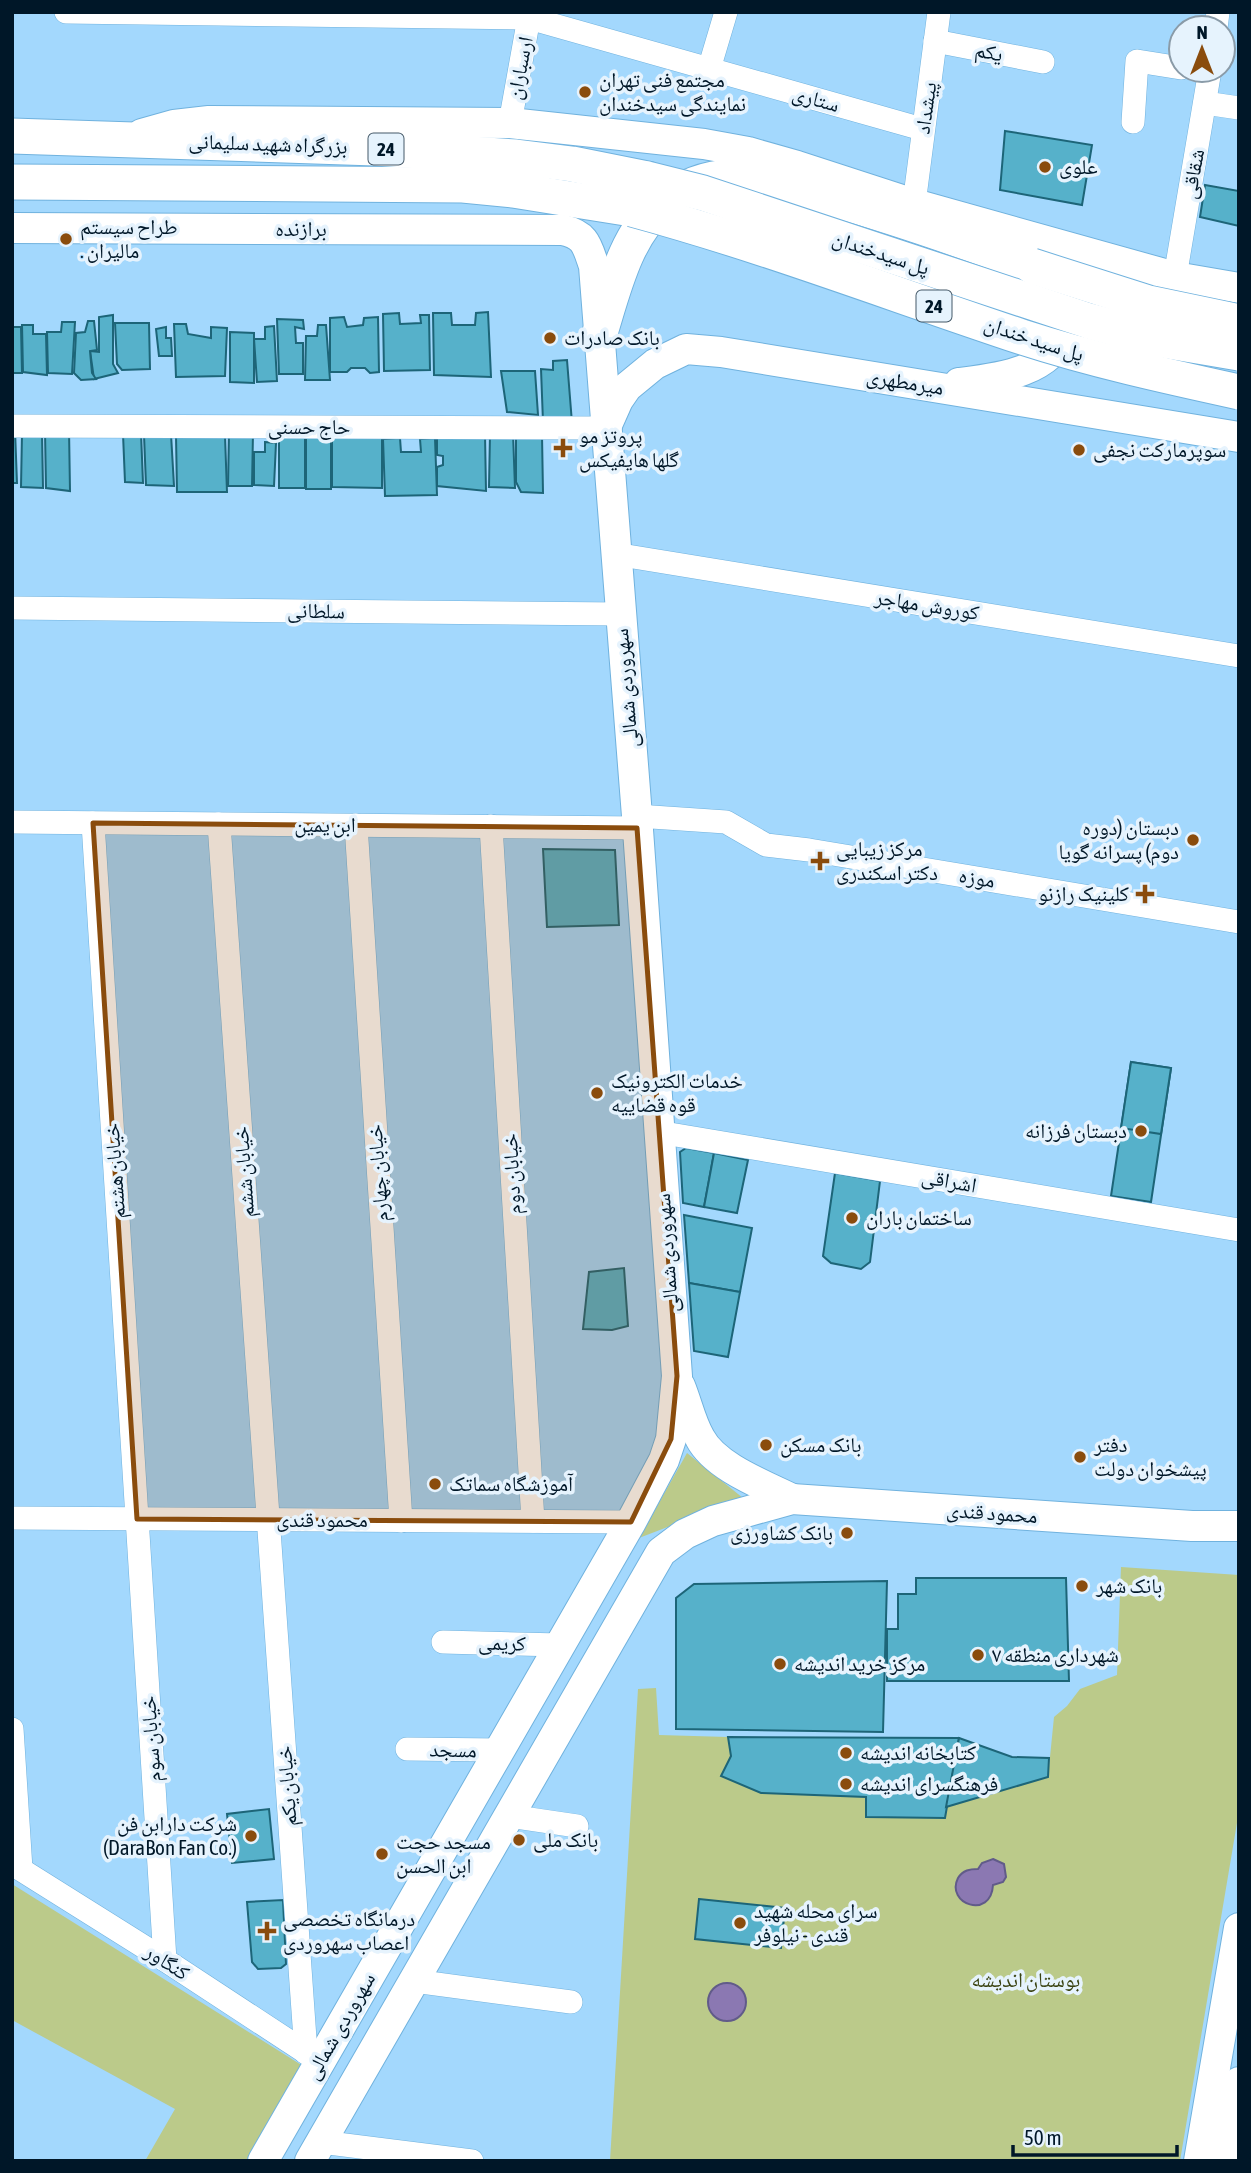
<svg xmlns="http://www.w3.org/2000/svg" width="1251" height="2173" font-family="'Asap Condensed','Noto Naskh Arabic',sans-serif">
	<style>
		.green { fill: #bbca8a }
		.water { fill: #8b78b2; stroke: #615b89; stroke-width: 2 }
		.building { fill: #56b1ca; stroke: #1d6578; stroke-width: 2 }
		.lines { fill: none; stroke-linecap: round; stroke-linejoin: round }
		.minor-casing { stroke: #70b2de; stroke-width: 24 }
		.major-casing { stroke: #70b2de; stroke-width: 32 }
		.highway-casing { stroke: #70b2de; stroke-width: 37 }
		.minor { stroke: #fff; stroke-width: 23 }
		.major { stroke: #fff; stroke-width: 30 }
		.highway { stroke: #fff; stroke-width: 35 }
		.highway-bridge-casing { stroke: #70b2de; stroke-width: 37; stroke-linecap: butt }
		.highway-bridge { stroke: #fff; stroke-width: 35 }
		.marked { fill: #8a4c0d; fill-opacity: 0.2; stroke: #8a4c0d; stroke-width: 5; stroke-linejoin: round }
		.poi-dot { fill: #8a4c0d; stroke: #e6f3fd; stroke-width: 2.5 }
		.labels { text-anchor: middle; stroke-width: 7; stroke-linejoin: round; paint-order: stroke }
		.shield { fill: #e6f3fd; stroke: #455968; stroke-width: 2 }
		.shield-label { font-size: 19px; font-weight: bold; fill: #001728 }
		.street-label { font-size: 21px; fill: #001728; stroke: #e6f3fd }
		.poi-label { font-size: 21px; fill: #001728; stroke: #e6f3fd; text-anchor: start }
		.park-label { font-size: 21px; fill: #3a4312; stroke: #e6f3fd }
	</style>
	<rect width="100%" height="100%" fill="#a3d8fd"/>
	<!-- green -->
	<g class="green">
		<path d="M687 1453 743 1498 639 1538Z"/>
		<path d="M1121 1567 1239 1575V1811L1180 2161H610L638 1689 656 1688 659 1735 728 1737 731 1756 721 1776 761 1793 866 1797V1816L944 1818 946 1807 1048 1777 1054 1717 1067 1706 1080 1689 1117 1675Z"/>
		<path d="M12 1884 303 2066 246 2161H145L175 2109 12 2020Z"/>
	</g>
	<!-- water -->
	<g class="water">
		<path d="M993 1859 1004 1864 1006 1877 1003 1882 993 1885C991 1920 945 1904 958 1878 963 1870 970 1869 978 1869L982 1863Z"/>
		<circle cx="727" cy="2002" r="19"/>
	</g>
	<!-- building -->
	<g class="building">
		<path d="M1005 131 1092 145 1082 205 1000 190Z"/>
		<path d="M1205 185 1239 191V226L1200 217Z"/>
		<path d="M488 312 491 377 434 375 433 313H451L452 325H475L476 313Z"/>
		<path d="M399 313 400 324 421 323 420 315H429L430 370 384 371 383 314Z"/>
		<path d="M113 315V364L118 373 94 379 90 351 99 352V317Z"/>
		<path d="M344 317 347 327 363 325 364 318 378 317 379 372 370 373 365 368H351L347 372H330V318Z"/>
		<path d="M277 319 303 320 304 329 295 327 296 343H303V374H279Z"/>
		<path d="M88 321H94L97 350 90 351 92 373 96 379 81 380 74 373 76 333 85 332Z"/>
		<path d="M62 322H75L72 374 48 373 47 332H61Z"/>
		<path d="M115 323H149L150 369 122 370 117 364Z"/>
		<path d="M174 324H186L188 334 211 338V327L227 328 225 376 176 377Z"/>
		<path d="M22 325H33V334H46L47 375 23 372Z"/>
		<path d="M318 325H326L330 380H305L306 336H317Z"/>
		<path d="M274 326 277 381 257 382 254 339H265V327Z"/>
		<path d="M12 327H21L22 373H12Z"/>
		<path d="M166 327V338H171L172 356H159L156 329Z"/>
		<path d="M230 332 254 333V383L230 382Z"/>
		<path d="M567 360 572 423 543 422 541 369 553 370V361Z"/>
		<path d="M501 371H535L538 415 507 412Z"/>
		<path d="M69 429 70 491 46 488 45 431Z"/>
		<path d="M12 430H15L17 483H12Z"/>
		<path d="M229 432 253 433 252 486H228Z"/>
		<path d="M141 433 143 483 125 482 123 434Z"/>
		<path d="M513 433 515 488 489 487 490 434Z"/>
		<path d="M22 434H42L43 488 21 487Z"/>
		<path d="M171 434 174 486 146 485 144 435Z"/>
		<rect x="279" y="434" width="26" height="54"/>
		<path d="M331 434V489H306V435Z"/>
		<path d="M437 434H485L486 491 437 486V467L443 465V456L437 455Z"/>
		<path d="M542 435 543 493 521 492 516 482V436Z"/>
		<path d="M176 436H225L227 492H177Z"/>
		<path d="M332 438H382V488L332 487Z"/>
		<path d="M400 438 401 452H421L420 439 435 438 437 495 385 496 383 439Z"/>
		<path d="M265 442 276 443 274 486 254 485V452H265Z"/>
		<path d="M543 849 615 850 619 925 547 927Z"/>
		<path d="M1131 1062 1171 1068 1151 1202 1111 1196Z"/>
		<path d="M1131 1062 1171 1068 1161 1134 1121 1128Z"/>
		<path d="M686 1148 714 1153 704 1207 683 1203 680 1152Z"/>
		<path d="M714 1153 748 1160 737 1213 704 1207Z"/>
		<path d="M835 1173 880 1181 870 1262 861 1269 831 1263 823 1256Z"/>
		<path d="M684 1215 752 1228 740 1292 689 1283Z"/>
		<path d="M624 1268 628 1326 612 1330 583 1329 589 1272Z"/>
		<path d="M689 1283 740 1292 728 1357 694 1351Z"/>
		<path d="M916 1578H1066L1069 1681H887V1629H898V1594H916Z"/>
		<path d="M887 1581 883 1732 676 1729V1598L694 1584Z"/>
		<path d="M728 1737 959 1738 945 1818 866 1817V1797L761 1793 721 1776 731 1756Z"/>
		<path d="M959 1738 1012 1757 1049 1758 1048 1777 946 1807Z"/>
		<path d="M269 1809 274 1859 232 1863 227 1814Z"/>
		<path d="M699 1899 785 1908 781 1948 695 1939Z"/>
		<path d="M283 1900 286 1964 281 1968 258 1969 252 1962 247 1902Z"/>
	</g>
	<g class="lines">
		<defs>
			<g id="minor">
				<path d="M66 12 529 18 922 129"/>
				<path d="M1216 28 1218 12"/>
				<path d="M935 41 1043 62"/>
				<path d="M709 69 726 12"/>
				<path d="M1205 103 1239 108"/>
				<path d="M1133 122 1137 61 1181 68"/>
				<path d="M510 123 530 12"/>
				<path d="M914 204 939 12"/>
				<path d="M1175 277 1210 70"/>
				<path d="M12 426 606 428"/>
				<path d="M615 554 1239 656"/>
				<path d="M12 608 620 614"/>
				<path d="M637 816 726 822 766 845 809 850 1239 922"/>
				<path d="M12 822 637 828"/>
				<path d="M93 823 165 1960"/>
				<path d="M219 824 306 2053"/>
				<path d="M356 825 401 1521"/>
				<path d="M491 826 533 1521"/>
				<path d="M658 1132 1239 1230"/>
				<path d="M12 1518 631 1522"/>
				<path d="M443 1642 560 1645"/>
				<path d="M12 1729 21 1869"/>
				<path d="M407 1749 499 1750"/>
				<path d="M509 1816 577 1826"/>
				<path d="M12 1864 165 1960 316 2059"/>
				<path d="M414 1981 571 2002"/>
				<path d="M321 2142 472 2161"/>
			</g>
			<g id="major">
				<path d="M142 134 174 125 209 121 510 123 704 144 748 152 797 166 914 204 1175 277 1239 288"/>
				<path d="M12 228 563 230C586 235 587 246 594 266L637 816 677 1376 671 1439 664 1460 631 1522 263 2161"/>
				<path d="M959 383C999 378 1049 373 1066 331"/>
				<path d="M606 427 618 400 627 387 655 364 686 349 721 352 1239 437"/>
				<path d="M680 1386C687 1403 691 1423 700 1438 715 1467 764 1485 792 1499"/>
				<path d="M310 2161 661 1552 685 1534 713 1521 792 1499 1192 1526H1239"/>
				<path d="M1199 2161 1239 1928"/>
				<path d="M1226 2161 1239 2082"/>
			</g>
			<g id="highway">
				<path d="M12 136 375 148 516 157 572 164 647 179"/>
				<path d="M12 182 463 185 513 190 632 209"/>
				<path d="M599 336C613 291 625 235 663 203 683 187 705 178 731 177 767 177 801 189 835 200 902 219 967 242 1032 266"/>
			</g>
		</defs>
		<!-- minor casing -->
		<use href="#minor" class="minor-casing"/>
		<!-- major casing -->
		<use href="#major" class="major-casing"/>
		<!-- highway casing -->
		<use href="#highway" class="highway-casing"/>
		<!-- minor -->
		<use href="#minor" class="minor"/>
		<!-- major -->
		<use href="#major" class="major"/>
		<!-- highway -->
		<use href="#highway" class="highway"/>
		<defs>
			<g id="highway-bridge">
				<path d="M647 179 703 193 1089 321 1151 338 1239 353"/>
				<path d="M632 209C765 245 892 294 1022 337 1093 360 1166 376 1239 392"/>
				<path d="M1032 266 1148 303 1239 322"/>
			</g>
		</defs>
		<!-- highway-bridge casing -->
		<use href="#highway-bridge" class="highway-bridge-casing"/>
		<!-- highway-bridge -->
		<use href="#highway-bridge" class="highway-bridge"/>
	</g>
	<!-- marked area -->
	<path class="marked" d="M93 823 637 828 677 1376 671 1439 631 1522 137 1519Z"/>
	<!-- markers -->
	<g class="poi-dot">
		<circle cx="585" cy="92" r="7"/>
		<circle cx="1045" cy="167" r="7"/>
		<circle cx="66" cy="239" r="7"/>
		<circle cx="550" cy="338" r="7"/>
		<path d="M559.5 437.5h7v7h7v7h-7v7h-7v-7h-7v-7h7z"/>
		<circle cx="1079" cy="450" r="7"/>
		<circle cx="1193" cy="840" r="7"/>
		<path d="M816.5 850.5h7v7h7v7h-7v7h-7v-7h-7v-7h7z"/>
		<path d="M1141.5 883.5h7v7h7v7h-7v7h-7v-7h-7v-7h7z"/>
		<circle cx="597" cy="1093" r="7"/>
		<circle cx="1141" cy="1131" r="7"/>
		<circle cx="852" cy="1218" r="7"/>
		<circle cx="766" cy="1445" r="7"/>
		<circle cx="1080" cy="1457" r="7"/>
		<circle cx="435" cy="1484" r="7"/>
		<circle cx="847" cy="1533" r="7"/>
		<circle cx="1082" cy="1586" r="7"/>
		<circle cx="978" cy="1655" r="7"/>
		<circle cx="780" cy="1664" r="7"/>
		<circle cx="846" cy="1753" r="7"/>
		<circle cx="846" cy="1784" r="7"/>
		<circle cx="251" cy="1836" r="7"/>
		<circle cx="519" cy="1840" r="7"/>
		<circle cx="382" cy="1854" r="7"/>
		<circle cx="740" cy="1923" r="7"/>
		<path d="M263.5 1920.5h7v7h7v7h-7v7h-7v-7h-7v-7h7z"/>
	</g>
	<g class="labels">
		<!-- shield labels -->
		<g class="shield">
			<rect x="368.5" y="133.5" width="35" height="31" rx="5"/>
			<rect x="916.5" y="290.5" width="35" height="31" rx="5"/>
		</g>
		<g class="shield-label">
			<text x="386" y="156">24</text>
			<text x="934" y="313">24</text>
		</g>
		<!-- street labels -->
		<g class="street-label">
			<text transform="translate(989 52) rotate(11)" y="7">یکم</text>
			<text transform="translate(520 68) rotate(-79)" y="7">ارسباران</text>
			<text transform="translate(816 99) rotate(16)" y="7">ستاری</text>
			<text transform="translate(926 108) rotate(-82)" y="7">پیشداد</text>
			<text transform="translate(268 144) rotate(2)" y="7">بزرگراه شهید سلیمانی</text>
			<text transform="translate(1193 174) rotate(-80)" y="7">شقاقی</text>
			<text x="301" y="236">برازنده</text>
			<text transform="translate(881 253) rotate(18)" y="7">پل سیدخندان</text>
			<text transform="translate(1034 339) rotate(18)" y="7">پل سید خندان</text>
			<text transform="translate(905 382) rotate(9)" y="7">میرمطهری</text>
			<text x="309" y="434">حاج حسنی</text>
			<text transform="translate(927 605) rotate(9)" y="7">کوروش مهاجر</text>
			<text transform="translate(316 611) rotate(1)" y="7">سلطانی</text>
			<text transform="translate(626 688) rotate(-95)" y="7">سهروردی شمالی</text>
			<text x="325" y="832">ابن یمین</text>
			<text transform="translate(977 878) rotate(10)" y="7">موزه</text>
			<text transform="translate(115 1171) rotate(-94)" y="7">خیابان هشتم</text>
			<text transform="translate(244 1172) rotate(-94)" y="7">خیابان ششم</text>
			<text transform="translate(378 1173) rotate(-94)" y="7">خیابان چهارم</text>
			<text transform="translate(512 1174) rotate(-93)" y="7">خیابان دوم</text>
			<text transform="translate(949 1181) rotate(10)" y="7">اشراقی</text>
			<text transform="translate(667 1253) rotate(-94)" y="7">سهروردی شمالی</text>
			<text transform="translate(992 1513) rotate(4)" y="7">محمود قندی</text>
			<text x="322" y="1527">محمود قندی</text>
			<text transform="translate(502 1643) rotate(2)" y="7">کریمی</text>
			<text transform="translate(151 1739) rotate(-94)" y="7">خیابان سوم</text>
			<text transform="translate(453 1750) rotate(1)" y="7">مسجد</text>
			<text transform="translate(287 1786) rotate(-94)" y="7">خیابان یکم</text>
			<text transform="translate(167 1962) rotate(33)" y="7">کنگاور</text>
			<text transform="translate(340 2026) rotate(-60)" y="7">سهروردی شمالی</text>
		</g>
		<!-- poi labels -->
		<g class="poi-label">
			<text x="599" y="87">مجتمع فنی تهران<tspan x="599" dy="24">نمایندگی سیدخندان</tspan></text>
			<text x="1059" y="174">علوی</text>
			<text x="80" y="234">طراح سیستم<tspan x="80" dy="24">. مالیران</tspan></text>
			<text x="564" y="345">بانک صادرات</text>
			<text x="579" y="443">پروتز مو<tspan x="579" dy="24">گلها هایفیکس</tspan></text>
			<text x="1093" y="457">سوپرمارکت نجفی</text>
			<text x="1179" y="835" text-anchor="end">دبستان (دوره<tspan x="1179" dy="24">دوم) پسرانه گویا</tspan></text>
			<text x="836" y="856">مرکز زیبایی<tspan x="836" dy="24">دکتر اسکندری</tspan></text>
			<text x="1129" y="901" text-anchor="end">کلینیک رازنو</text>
			<text x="611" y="1088">خدمات الکترونیک<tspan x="611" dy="24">قوه قضاییه</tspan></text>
			<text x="1127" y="1138" text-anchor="end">دبستان فرزانه</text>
			<text x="866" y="1225">ساختمان باران</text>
			<text x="780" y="1452">بانک مسکن</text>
			<text x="1094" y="1452">دفتر<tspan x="1094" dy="24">پیشخوان دولت</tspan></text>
			<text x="449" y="1491">آموزشگاه سماتک</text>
			<text x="833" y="1540" text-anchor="end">بانک کشاورزی</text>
			<text x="1096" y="1593">بانک شهر</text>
			<text x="992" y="1662">شهرداری منطقه ۷</text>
			<text x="794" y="1671">مرکز خرید اندیشه</text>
			<text x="860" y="1760">کتابخانه اندیشه</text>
			<text x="860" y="1791">فرهنگسرای اندیشه</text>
			<text x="237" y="1831" text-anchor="end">شرکت دارابن فن<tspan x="237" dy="24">(DaraBon Fan Co.)</tspan></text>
			<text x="533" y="1847">بانک ملی</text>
			<text x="396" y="1849">مسجد حجت<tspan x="396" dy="24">ابن الحسن</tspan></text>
			<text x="754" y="1918">سرای محله شهید<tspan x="754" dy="24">قندی - نیلوفر</tspan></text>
			<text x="283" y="1926">درمانگاه تخصصی<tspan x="283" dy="24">اعصاب سهروردی</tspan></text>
		</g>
		<!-- park labels -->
		<g class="park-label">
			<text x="1026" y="1987">بوستان اندیشه</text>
		</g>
	</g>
	<!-- border -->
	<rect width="1251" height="2173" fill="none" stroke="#001728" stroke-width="28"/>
	<!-- north arrow -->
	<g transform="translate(1202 49)"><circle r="33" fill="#e6f3fd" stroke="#8a9ba8" stroke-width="2"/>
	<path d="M0-5L12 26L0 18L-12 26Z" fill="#8a4c0d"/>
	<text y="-10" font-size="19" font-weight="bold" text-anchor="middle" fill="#001728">N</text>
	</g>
	<!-- scale -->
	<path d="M1013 2145v10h164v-10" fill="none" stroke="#001728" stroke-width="3.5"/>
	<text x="1024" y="2145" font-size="21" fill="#001728" stroke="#e6f3fd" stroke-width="5" paint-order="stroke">50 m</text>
</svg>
